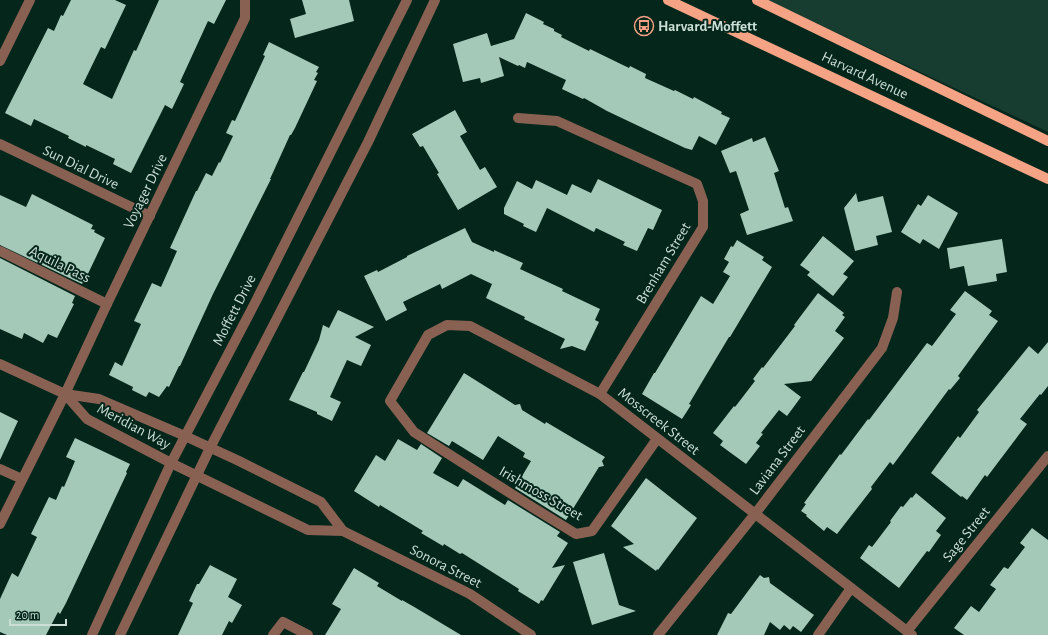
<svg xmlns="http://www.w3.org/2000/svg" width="1048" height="635" font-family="'Alegreya Sans',sans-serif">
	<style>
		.green { fill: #173d30 }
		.building { fill: #a4c9b9 }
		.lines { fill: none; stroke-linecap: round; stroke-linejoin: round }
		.minor { stroke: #896153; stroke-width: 10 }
		.major { stroke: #f5a385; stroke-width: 10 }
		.labels { text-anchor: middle; stroke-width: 4; stroke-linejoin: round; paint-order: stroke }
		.poi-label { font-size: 15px; font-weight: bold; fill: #cbded6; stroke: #04261b; text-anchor: start }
		.street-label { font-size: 15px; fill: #cbded6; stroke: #04261b }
	</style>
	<rect width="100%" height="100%" fill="#04261b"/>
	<!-- green -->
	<path class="green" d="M767 0H1048V132Z"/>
	<!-- building -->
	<g class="building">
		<path d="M71 0H115L126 5 105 49 101 47 83 84 112 99 134 50 136 51 159 0H226L214 24 208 21 180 82 184 84 172 109 165 105 131 173 113 164 115 159 86 145V147L68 138 69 136 34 119 31 126 5 113 48 28 54 31 61 15 63 16Z"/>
		<path d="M302 0H349L354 21 295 38 290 19 306 14Z"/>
		<path d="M526 13 544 22 543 24 554 29V31L562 35 561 37 589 51 590 49 629 68 630 66 646 74 645 78 674 91 675 90 693 99 694 97 722 112 721 114 730 118 716 145 699 136 692 150 685 148 607 111 584 98 583 99 562 89 566 80 527 62 525 68 519 65 518 66 499 57 504 76 481 83 480 78 463 82 453 44 487 33 491 46 514 39Z"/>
		<path d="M269 42 319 67 316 72 318 73 314 80 317 81 295 128 291 135H290L270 179H271L213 294 180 366H179L169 387 167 386 159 397 149 392 146 397 132 390 133 387 109 375 115 362 122 366 141 324 134 321 152 283 161 287 177 251 170 248 196 191H197L206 173 212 176 219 162 220 163 233 136 226 133 232 120 235 121 265 56 263 55Z"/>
		<path d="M455 110 467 132 460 136 480 170 485 167 497 187 458 210 437 174 439 173 423 146 420 147 412 134Z"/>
		<path d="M765 137 779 171 774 173 785 208 788 207 793 221 747 235 740 214 749 210 736 171 730 173 721 151 752 138 753 142Z"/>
		<path d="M598 179 662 210 653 230 648 228 637 251 623 245 625 242 596 228 594 232 547 208 536 232 523 226 524 224 504 214V208L517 181 532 189 536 180 567 195 572 184 591 193Z"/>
		<path d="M856 193 858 202 883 196 892 232 876 236 878 245 855 251 844 208Z"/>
		<path d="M32 194 93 225 91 229 95 230 94 232 105 238 86 278 82 284 0 245V195L26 207Z"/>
		<path d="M928 195 958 213 939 249 923 239 920 244 901 232 918 204 921 206Z"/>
		<path d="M465 228 472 242 494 252V250L523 263 520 269 563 289 562 291 600 309 595 320 599 322 585 351 572 346 560 349 565 339 524 319 525 317 486 298 492 284 471 274 442 289 440 284 403 302 407 310 386 321 364 276 377 270 378 272 407 257V256Z"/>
		<path d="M823 236 854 261 843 274 848 277 833 296 807 275 810 272 800 265Z"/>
		<path d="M1002 239 1007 272 996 274 997 281 968 286 964 266 950 269 947 248Z"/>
		<path d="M737 240 764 257 762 260 772 267 730 337H729L702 382 689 404 691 405 682 419 642 394 654 373H655L701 296 713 304 730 276 723 272 729 262 724 259 731 246 733 247Z"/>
		<path d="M0 258 75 296 72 303 74 304 57 338 48 334 43 343 24 333 22 339 0 329Z"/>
		<path d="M965 291 992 311 989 315 998 321 958 376 960 378 950 390 949 389 893 465 890 462 871 487 872 489 837 534 827 527 824 531 806 516 807 515 801 511 806 504 804 503 840 454 841 455 868 419 869 420 927 343 932 346 956 314 950 310Z"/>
		<path d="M818 293 844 313 842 315 845 317 835 331 844 338 811 381 784 384 801 397 787 416 779 410 761 433 763 434 756 443 760 446 746 464 720 445 723 441 713 433 734 406 735 407 755 381 753 379 762 367 763 368 795 326 794 325Z"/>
		<path d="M338 310 374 327 355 337 371 345 361 366 347 360 330 397 341 402 332 421 317 414V412L289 400 303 372H304L319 340 323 325 329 328Z"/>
		<path d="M1048 342V386L1041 395 1040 394 1020 419 1027 424 987 477 985 475 967 500 962 496 961 497 931 473 958 436 960 438 979 412 977 410 1029 346 1038 354Z"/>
		<path d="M464 373 515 405 520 404 522 410 545 424 546 422 605 457 602 461 604 466 599 467 566 520 515 488 531 461 523 457 525 453 498 436 483 460 452 441 449 446 427 433Z"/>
		<path d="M0 412 18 421 0 460Z"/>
		<path d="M75 438 130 464 126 472 127 473 66 603 60 614 58 612 46 635H7L0 632V599L12 573 18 577 37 537 31 534 49 497 56 500 62 486 64 487 75 461 66 457Z"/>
		<path d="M398 439 417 450 421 444 442 458 433 473 458 487 463 479 505 505 508 500 560 532 557 536 568 543 552 568 565 565 543 601 541 600 539 604 518 591 519 589 462 553 460 554 444 544 443 546 421 533 423 531 380 505 379 507 354 491 376 455 385 461Z"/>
		<path d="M646 478 697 518 658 570 657 569 656 571 623 547 634 544 611 526Z"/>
		<path d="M916 493 946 518 936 531 941 535 929 552 927 551 899 588 860 558 869 545 872 547 891 522 890 521 901 506 903 507 911 497 912 498Z"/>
		<path d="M1032 528 1048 540V635H964L954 628 971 606 979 612 996 589 990 585 1004 567 1008 569 1025 547 1020 543Z"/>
		<path d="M604 553 619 605 636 611 592 625 573 562Z"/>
		<path d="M210 565 237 579 228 597 242 605 232 623 229 621 222 635H178L193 603 189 601 197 584H199Z"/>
		<path d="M354 568 379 583 377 586 402 601V600L416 608 461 635H325L341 609 332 604Z"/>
		<path d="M760 575 764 578 769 577 770 583 814 615 801 632 793 626 790 630 784 625 780 630 770 622 764 635H717L728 613 731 614Z"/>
	</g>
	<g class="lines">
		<!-- minor -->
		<g class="minor">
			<path d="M0 61 30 0"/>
			<path d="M518 118 557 121 697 184 703 201V227L600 394"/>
			<path d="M0 144 150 216"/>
			<path d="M0 251 107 304"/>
			<path d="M0 364 65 394 99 399 185 436 239 461 321 502 343 531"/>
			<path d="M65 394 87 419 171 463 308 530 343 531 470 594 531 635"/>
			<path d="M657 439 592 531 576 534 532 507 414 432 390 401 428 335 447 325 470 326 600 394 912 635"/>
			<path d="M0 469 22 479"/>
			<path d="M0 524 65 394 107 304 245 18V0"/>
			<path d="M907 631 1048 456"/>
			<path d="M92 635 171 463 256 301 407 0"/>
			<path d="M120 635 210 448 368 142 435 0"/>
			<path d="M273 635 283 622 308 635"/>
			<path d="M658 635 755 514 882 348 893 318 897 292"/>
			<path d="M818 635 851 588"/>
		</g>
		<!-- major -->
		<g class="major">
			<path d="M668 0 1048 179"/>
			<path d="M757 0 1048 141"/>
		</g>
	</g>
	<!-- icons -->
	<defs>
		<symbol id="bus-ring" viewBox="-11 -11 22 22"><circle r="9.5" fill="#04261b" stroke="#f3a082" stroke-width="1.5"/><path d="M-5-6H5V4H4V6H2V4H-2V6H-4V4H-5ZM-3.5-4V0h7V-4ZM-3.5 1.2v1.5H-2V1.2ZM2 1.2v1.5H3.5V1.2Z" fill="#f3a082"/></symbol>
	</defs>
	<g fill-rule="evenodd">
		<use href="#bus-ring" x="633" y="15" width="22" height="22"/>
	</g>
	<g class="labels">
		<!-- poi labels -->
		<g class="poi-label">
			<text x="658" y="31">Harvard-Moffett</text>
		</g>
		<!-- street labels -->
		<g class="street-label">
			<text transform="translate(865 75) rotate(25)" y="5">Harvard Avenue</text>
			<text transform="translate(81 167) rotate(26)" y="5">Sun Dial Drive</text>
			<text transform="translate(145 191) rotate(-64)" y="5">Voyager Drive</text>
			<text transform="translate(663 263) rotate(-59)" y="5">Brenham Street</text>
			<text transform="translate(60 264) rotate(26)" y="5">Aquila Pass</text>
			<text transform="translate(234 310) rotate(-63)" y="5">Moffett Drive</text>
			<text transform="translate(659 421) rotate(38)" y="5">Mosscreek Street</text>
			<text transform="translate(134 426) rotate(28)" y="5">Meridian Way</text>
			<text transform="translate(777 460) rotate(-53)" y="5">Laviana Street</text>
			<text transform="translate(541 493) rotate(30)" y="5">Irishmoss Street</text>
			<text transform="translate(966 534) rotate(-51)" y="5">Sage Street</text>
			<text transform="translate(446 566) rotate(27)" y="5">Sonora Street</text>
		</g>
	</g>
	<!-- scale -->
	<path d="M10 619v6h56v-6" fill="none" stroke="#cbded6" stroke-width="2"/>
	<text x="16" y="619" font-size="12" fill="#cbded6" stroke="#04261b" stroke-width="3" paint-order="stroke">20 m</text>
</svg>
